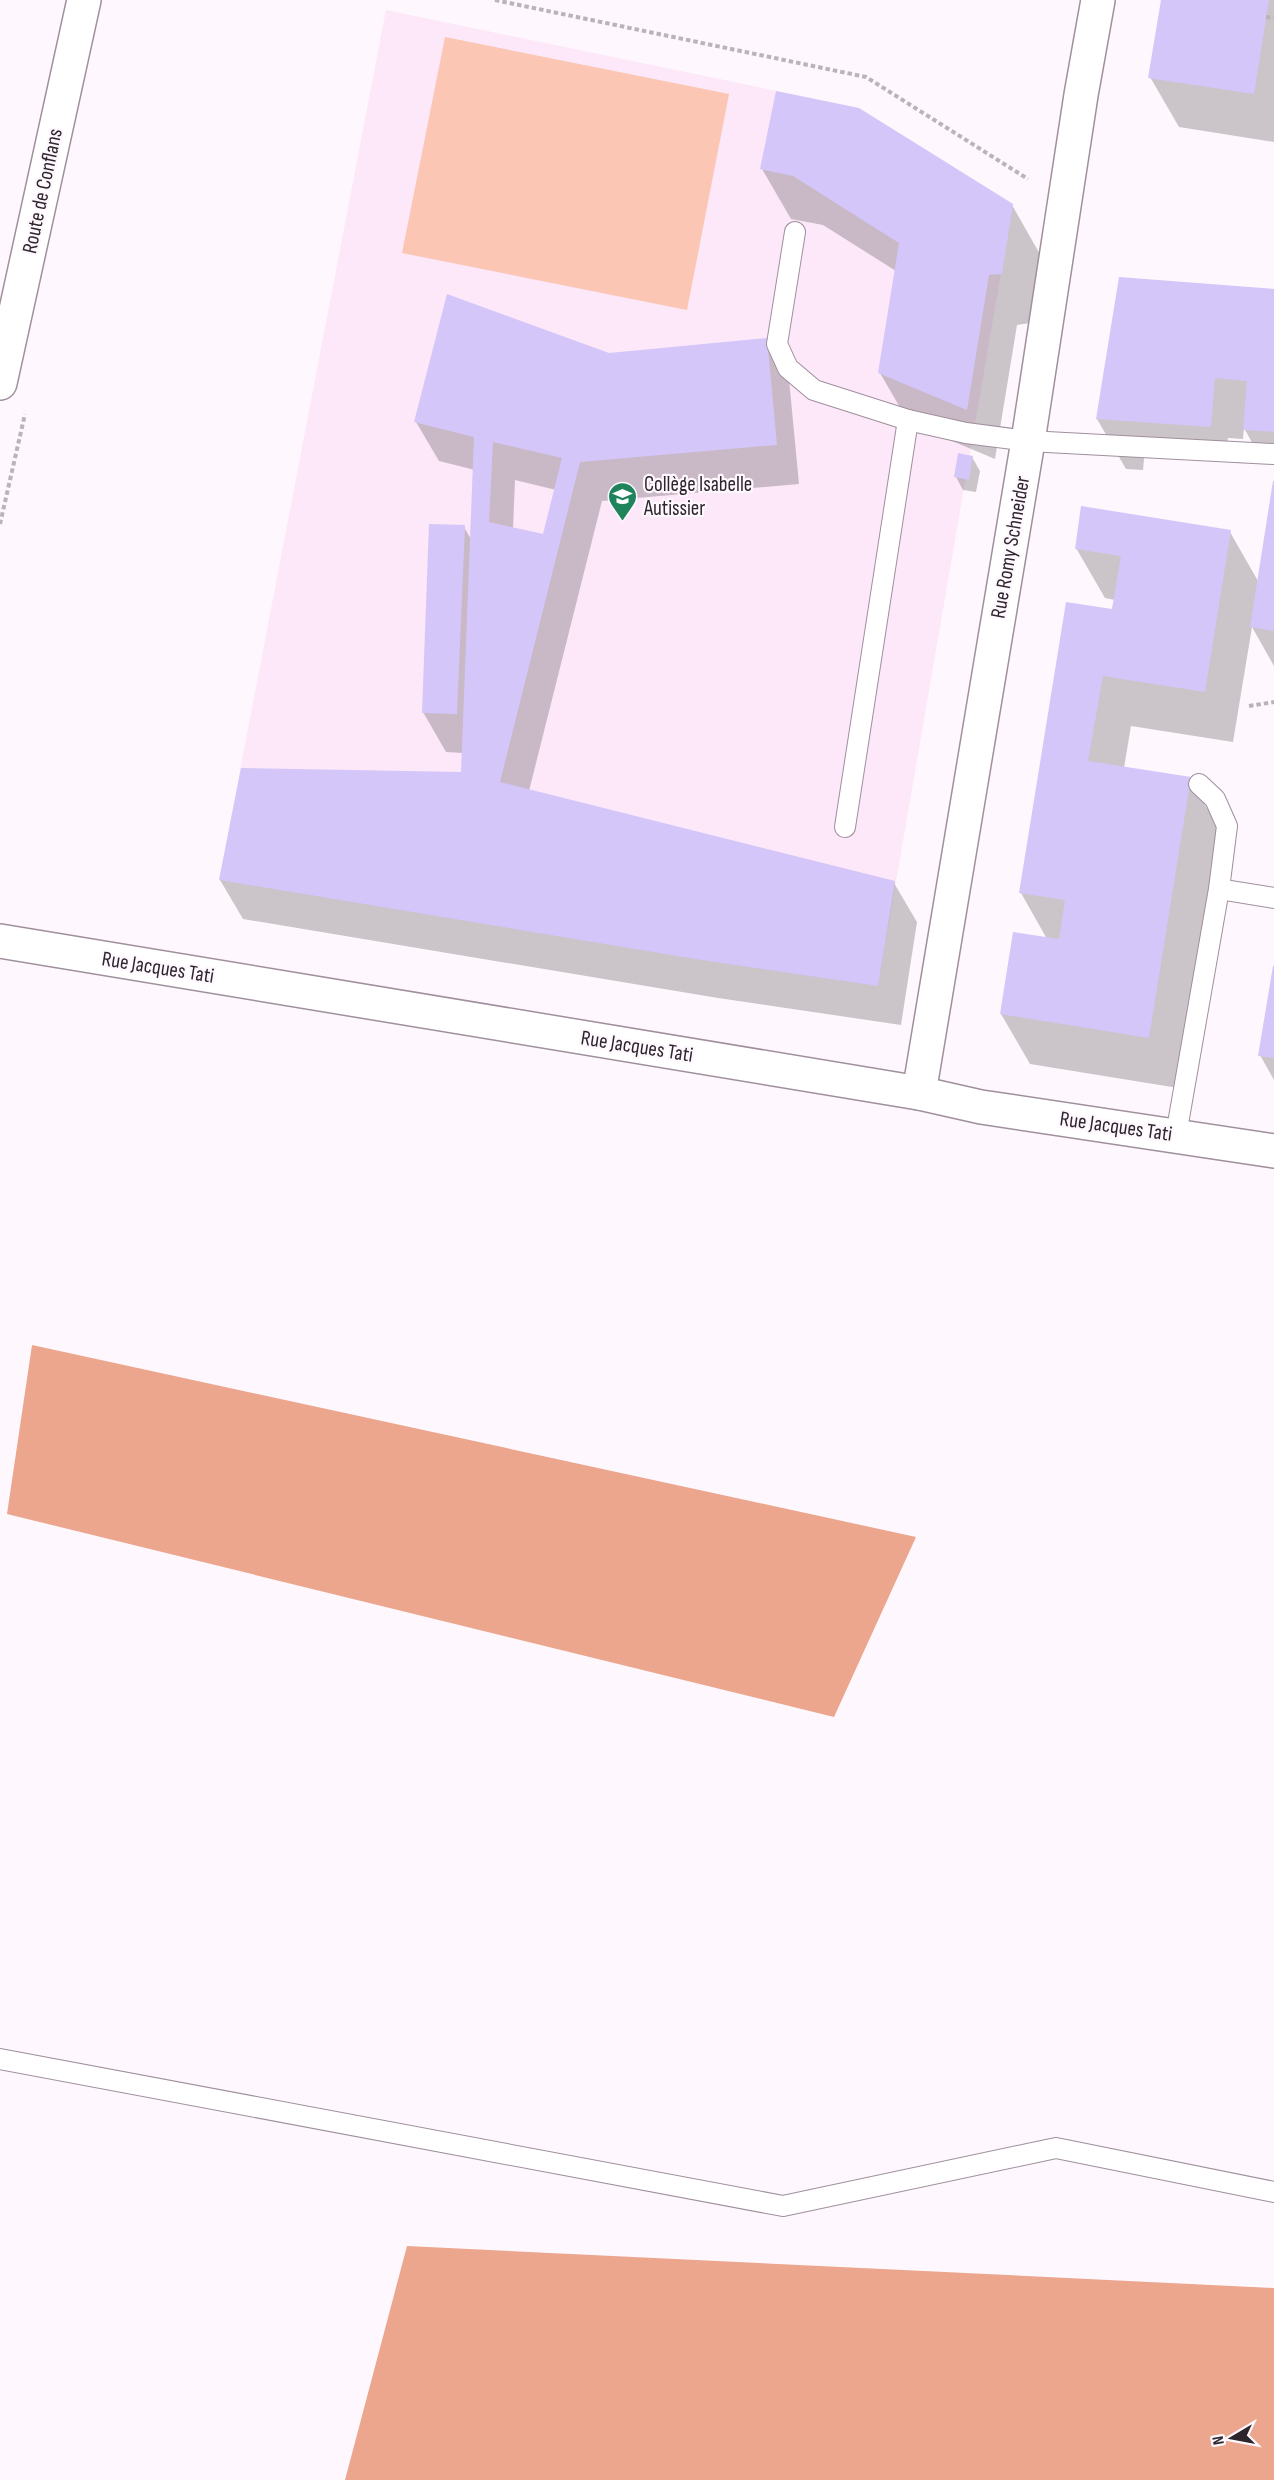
<svg xmlns="http://www.w3.org/2000/svg" width="1274" height="2480" font-family="'Sofia Sans Condensed',sans-serif">
	<style>
		.built { fill: #fce8f8 }
		.green { fill: #fbc6b4 }
		.forest { fill: #eba68d }
		.shadow { fill: #0003; fill-rule: evenodd }
		.building { fill: #d4c6f9; fill-rule: evenodd }
		.lines { fill: none; stroke-linecap: round; stroke-linejoin: round }
		.lane-casing { stroke: #a08f9d; stroke-width: 22 }
		.street-casing { stroke: #a08f9d; stroke-width: 36 }
		.secondary-casing { stroke: #a08f9d; stroke-width: 36 }
		.path { stroke: #bab3b9; stroke-width: 4; stroke-dasharray: 4.5 3; stroke-linecap: butt }
		.lane { stroke: #fff; stroke-width: 20 }
		.street { stroke: #fff; stroke-width: 33 }
		.secondary { stroke: #fff; stroke-width: 33 }
		.labels { text-anchor: middle; stroke-width: 4.5; stroke-linejoin: round; paint-order: stroke }
		.street-label { font-size: 21px; fill: #2c252b; stroke: #fef7fd }
		.poi-label { font-size: 21px; fill: #2c252b; stroke: #fef7fd; text-anchor: start }
	</style>
	<rect width="100%" height="100%" fill="#fef7fd"/>
	<!-- built -->
	<path class="built" d="M386 10 859 108 1013 204 878 986 695 959 219 880Z"/>
	<!-- green -->
	<path class="green" d="M445 37 729 94 687 310 402 253Z"/>
	<!-- forest -->
	<g class="forest">
		<path d="M32 1345 916 1537 834 1717 7 1514Z"/>
		<path d="M407 2246 1274 2288V2480H345Z"/>
	</g>
	<!-- shadow -->
	<g class="shadow">
		<path d="M1162 0H1274V142L1179 127 1150 77Z"/>
		<path d="M762 169 1012 205 1041 256 1030 323 1017 325 995 459 909 423 880 373 896 271 823 225 791 219Z"/>
		<path d="M1274 290V458L1260 457 1244 428 1243 439 1228 438 1226 454 1145 448 1143 470 1126 469 1097 419Z"/>
		<path d="M766 340 789 379 799 484 602 501 529 791 894 883 917 922 901 1025 718 998 243 919 220 880 463 773V753L446 752 423 712 464 527 472 541 475 470 439 461 416 422 608 354ZM515 480 556 490 544 536 513 529Z"/>
		<path d="M972 457 980 471 976 492 963 490 956 477Z"/>
		<path d="M1274 482V666L1252 627 1233 742 1131 726 1124 768 1190 779 1219 829 1178 1088 1030 1064 1001 1014 1047 939 1021 893 1115 600 1105 598 1076 548 1230 532 1258 581Z"/>
		<path d="M1274 967V1080L1260 1055Z"/>
	</g>
	<!-- building -->
	<g class="building">
		<path d="M1161 0H1269L1254 94 1148 78Z"/>
		<path d="M776 91 859 108 1013 204 1002 274 989 275 967 410 878 373 899 243 793 176 760 169Z"/>
		<path d="M1119 277 1274 289V432L1243 430 1247 381 1215 378 1211 427 1096 419Z"/>
		<path d="M447 294 609 353 767 338 777 445 580 462 500 782 895 881 878 986 695 959 219 880 241 768 461 772 474 437 414 422ZM493 442 562 458 543 534 489 522Z"/>
		<path d="M958 453 973 456 969 480 954 477Z"/>
		<path d="M1273 481H1274V631L1250 627Z"/>
		<path d="M1081 506 1231 530 1205 692 1103 676 1088 761 1191 777 1149 1038 1000 1014 1013 932 1059 939 1065 900 1019 893 1066 602 1112 609 1121 556 1075 549Z"/>
		<path d="M429 524 465 525 457 714 422 713Z"/>
		<path d="M1273 966H1274V1058L1258 1056Z"/>
	</g>
	<g class="lines">
		<defs>
			<g id="lane">
				<path d="M795 232 777 344 788 368 814 390 908 420"/>
				<path d="M845 827 908 420 966 433 1028 441 1274 454"/>
				<path d="M1219 889 1274 898"/>
				<path d="M1176 1135 1219 889 1227 826 1215 799 1199 784"/>
				<path d="M0 2059 783 2206 1056 2148 1274 2192"/>
			</g>
			<g id="street">
				<path d="M0 941 919 1093 981 1107 1274 1151"/>
				<path d="M919 1093 1028 441 1081 95 1098 0"/>
			</g>
			<path id="secondary" d="M0 383 84 0"/>
		</defs>
		<!-- lane casing -->
		<use href="#lane" class="lane-casing"/>
		<!-- street casing -->
		<use href="#street" class="street-casing"/>
		<!-- secondary casing -->
		<use href="#secondary" class="secondary-casing"/>
		<!-- path -->
		<g class="path">
			<path d="M495 0 866 77 1028 179"/>
			<path d="M1266 17 1274 18"/>
			<path d="M0 524 25 414"/>
			<path d="M1249 706 1274 702"/>
		</g>
		<!-- lane -->
		<use href="#lane" class="lane"/>
		<!-- street -->
		<use href="#street" class="street"/>
		<!-- secondary -->
		<use href="#secondary" class="secondary"/>
	</g>
	<!-- icons -->
	<defs>
		<symbol id="school-pin" viewBox="-11 -11 22 30"><path d="M0 17L-7.5 6A9.5 9.5 0 1 1 7.5 6Z" fill="#1f835c" stroke="#fef7fd"/><path d="M0-5L7-2L0 1L-7-2ZM-4 1L0 2.5L4 1V4Q0 6-4 4Z" fill="#fff"/></symbol>
	</defs>
	<g fill-rule="evenodd">
		<use href="#school-pin" x="606" y="480" width="33" height="45"/>
	</g>
	<g class="labels">
		<!-- street labels -->
		<g class="street-label">
			<text transform="translate(42 191) rotate(-78)" y="7">Route de Conflans</text>
			<text transform="translate(1010 547) rotate(-80)" y="7">Rue Romy Schneider</text>
			<text transform="translate(158 967) rotate(9)" y="7">Rue Jacques Tati</text>
			<text transform="translate(637 1046) rotate(9)" y="7">Rue Jacques Tati</text>
			<text transform="translate(1116 1126) rotate(8)" y="7">Rue Jacques Tati</text>
		</g>
		<!-- poi labels -->
		<g class="poi-label">
			<text x="644" y="491">Collège Isabelle<tspan x="644" dy="24">Autissier</tspan></text>
		</g>
	</g>
	<!-- north arrow -->
	<g transform="translate(1232 2438) rotate(260)" stroke="#fef7fd" stroke-width="4.5" paint-order="stroke">
	<path d="M0-4.5L10 22L0 15L-10 22Z" fill="#2c252b"/>
	<text y="-9" font-size="16" font-weight="bold" text-anchor="middle" fill="#2c252b">N</text>
	</g>
</svg>
